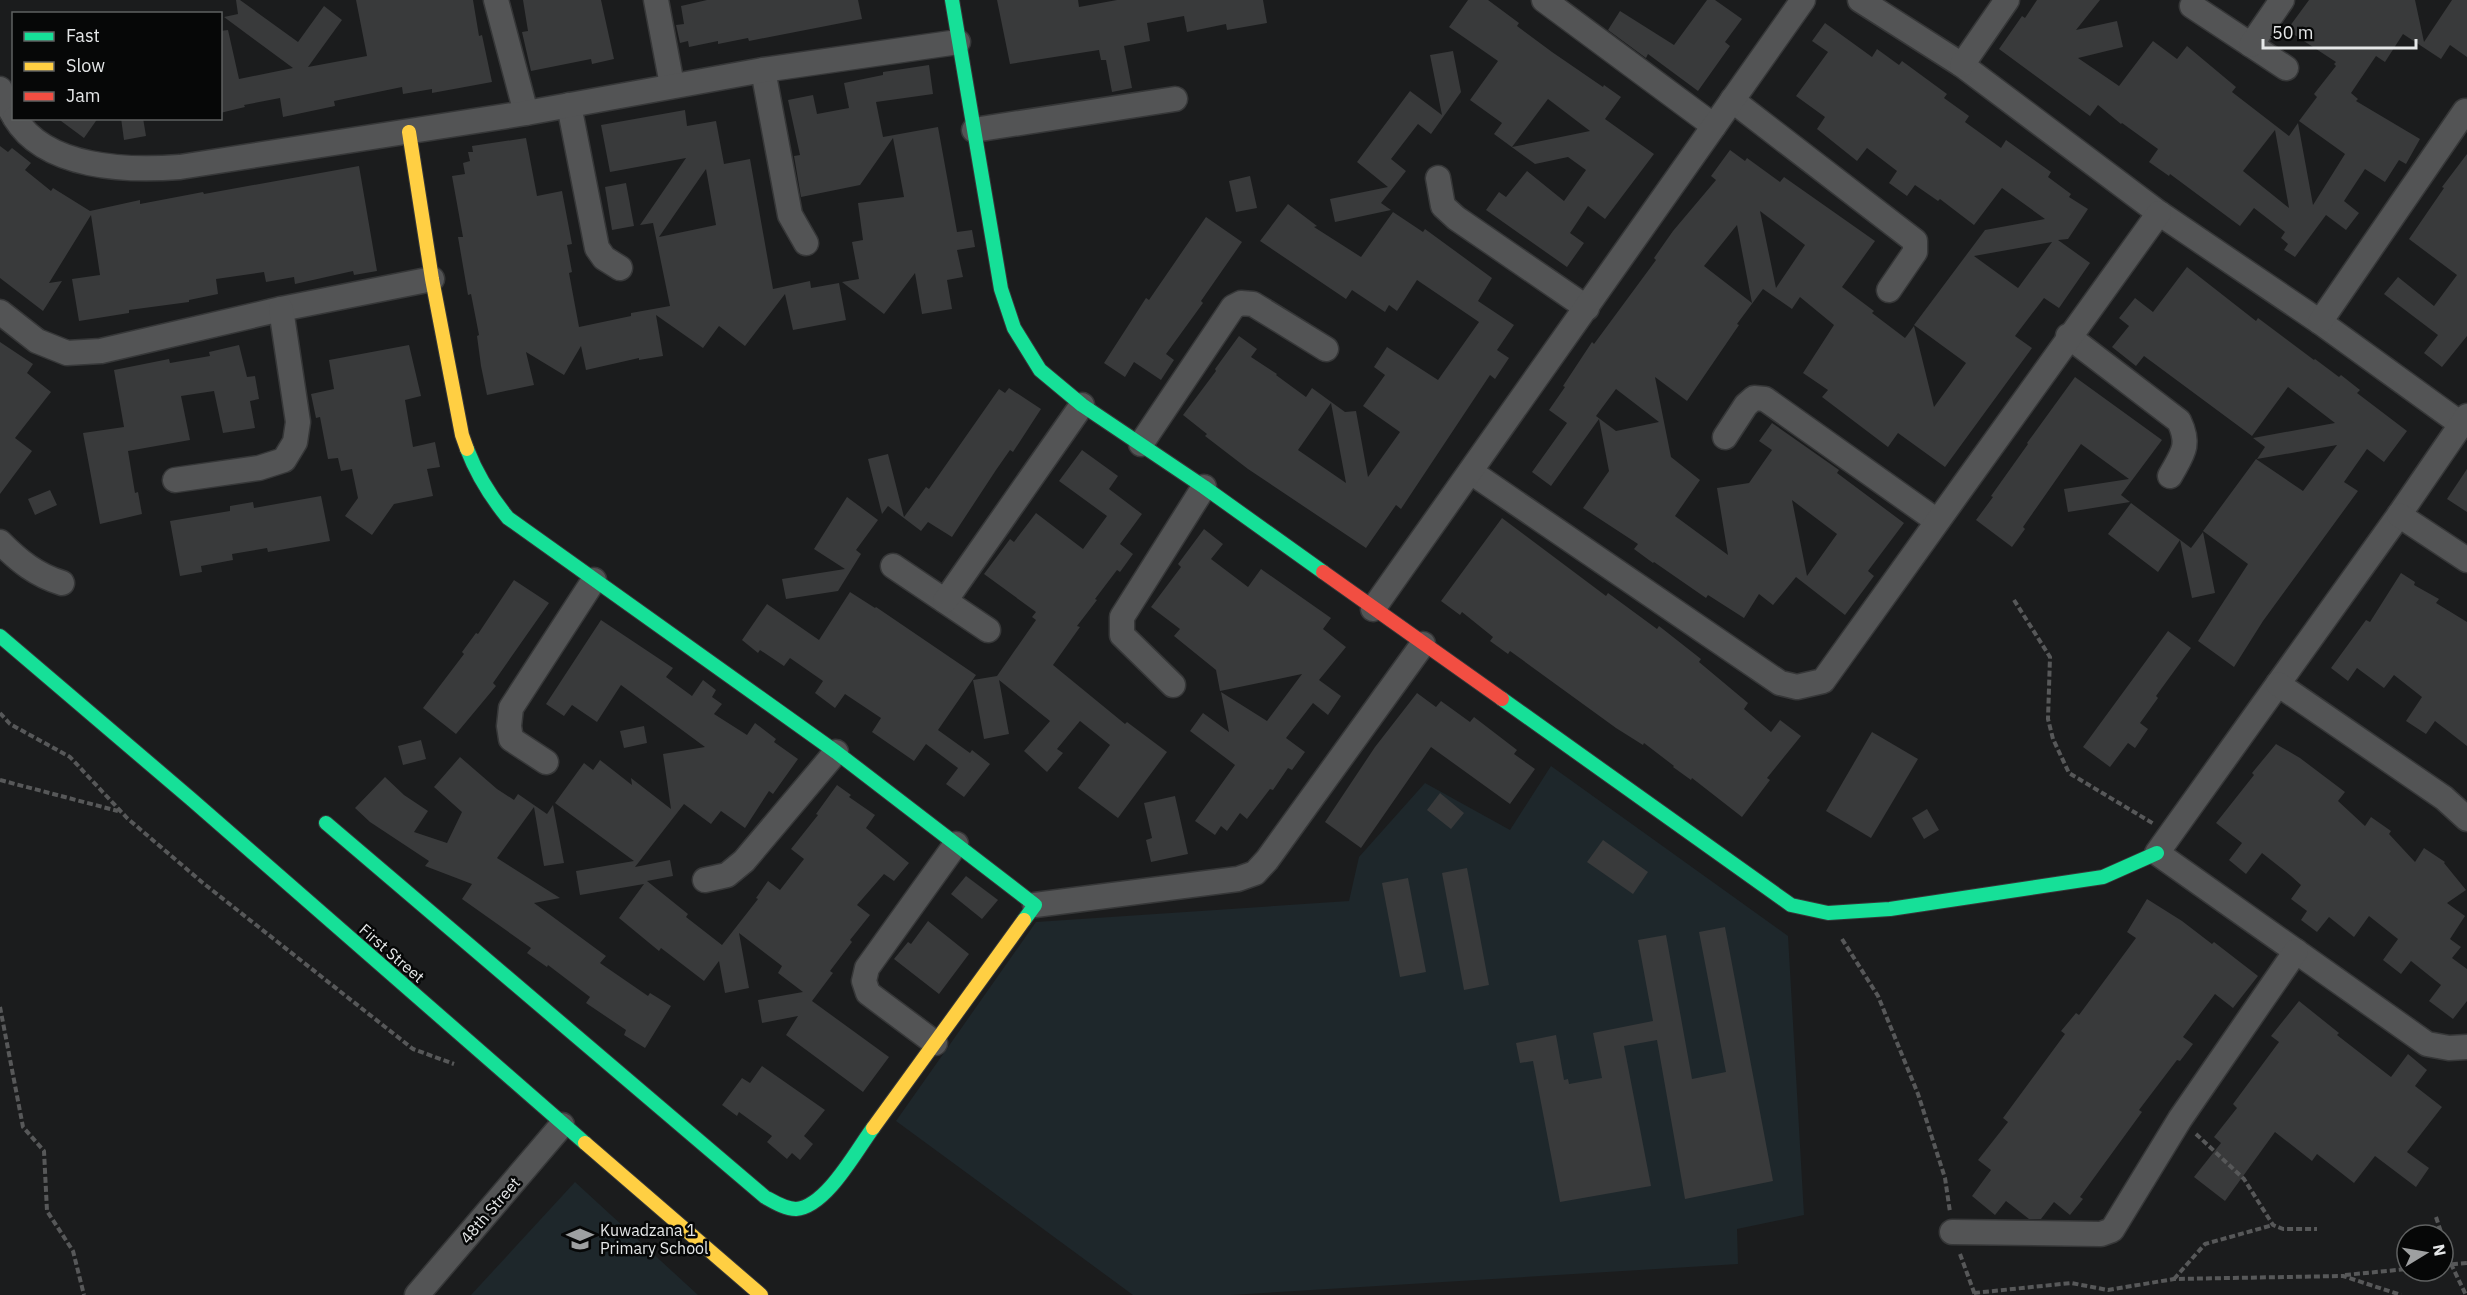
<svg xmlns="http://www.w3.org/2000/svg" width="2467" height="1295" font-family="'IBM Plex Sans',sans-serif">
	<style>
		.built { fill: #1e272b }
		.building { fill: #393a3b; fill-rule: evenodd }
		.lines { fill: none; stroke-linecap: round; stroke-linejoin: round }
		.street-casing { stroke: #363738; stroke-width: 27 }
		.fast-casing { stroke: #363738; stroke-width: 16 }
		.slow-casing { stroke: #363738; stroke-width: 16 }
		.jam-casing { stroke: #363738; stroke-width: 16 }
		.path { stroke: #575859; stroke-width: 4; stroke-dasharray: 6 3; stroke-linecap: butt }
		.street { stroke: #535455; stroke-width: 24 }
		.fast { stroke: #16e098; stroke-width: 14 }
		.slow { stroke: #ffcf43; stroke-width: 14 }
		.jam { stroke: #f24e42; stroke-width: 14 }
		.labels { text-anchor: middle; stroke-width: 5; stroke-linejoin: round; paint-order: stroke }
		.street-label { font-size: 16px; fill: #e5e7e8; stroke: #060707 }
		.poi-label { font-size: 16px; fill: #e5e7e8; stroke: #060707; text-anchor: start }
	</style>
	<rect width="100%" height="100%" fill="#1b1c1d"/>
	<!-- built -->
	<g class="built">
		<path d="M1551 766 1788 936 1804 1215 1737 1229 1738 1264 1231 1295H1133L896 1121 1036 922 1349 901 1359 857 1425 783 1510 830Z"/>
		<path d="M575 1182 698 1295H471Z"/>
	</g>
	<!-- building -->
	<g class="building">
		<path d="M236 0H240L298 42 324 6 342 20 308 67 367 56 356 0H473L479 36 482 35 492 82 432 93V89L403 94 402 87 334 101 335 106 283 117 280 98 244 105 245 107 220 113V31L228 30 239 79 293 68 224 17 238 14Z"/>
		<path d="M523 0H601L614 59 592 64 591 59 531 71 522 32 528 31Z"/>
		<path d="M707 0H858L862 19 749 41 748 38 718 44V41L689 47 688 41 680 43 676 25 684 24 681 6Z"/>
		<path d="M997 0H1078L1079 7 1117 0H1263L1267 23 1227 30 1226 24 1187 32 1184 16 1147 23 1150 41 1124 46 1132 88 1112 92 1106 60H1101L1099 50 1010 64Z"/>
		<path d="M1468 0H1488L1519 23 1517 26 1552 52 1603 87 1604 85 1621 97 1605 119 1654 154 1605 219 1588 206 1570 233 1584 243 1567 267 1486 210 1499 192 1506 197 1527 171 1564 201 1586 170 1568 157 1535 164 1494 134 1502 123 1470 100 1498 61 1449 27ZM1548 99 1590 131 1512 147Z"/>
		<path d="M1707 0H1715L1742 19 1725 42 1730 46 1698 91 1648 54 1646 58 1608 30 1620 11 1674 45Z"/>
		<path d="M2037 0H2100L2076 30 2117 21 2123 47 2078 58 2119 86 2153 41 2177 59 2187 46 2236 87 2232 92 2289 136 2298 123 2313 205 2345 154 2299 121 2317 97 2314 94 2336 66 2334 64 2336 62 2287 30 2309 0H2415L2424 42 2452 0H2467V57L2450 45 2441 59 2403 34 2385 62 2376 56 2351 93 2358 99 2356 101 2420 139 2406 164 2399 160 2385 182 2365 169 2344 201 2359 213 2346 230 2326 215 2295 257 2284 250 2288 244 2281 238 2285 232 2254 208 2240 226 2170 174 2169 176 2149 162 2158 149 2122 123 2121 124 2098 105 2090 116 1999 49 2022 16 2025 18ZM2275 130 2289 208 2243 171Z"/>
		<path d="M1825 23 1872 57 1877 49 1899 65 1902 61 1947 94 1944 98 1969 116 1965 122 2001 148 2006 140 2051 172 2048 177 2071 194 2069 197 2088 209 2068 239 2058 240 2090 263 2059 308 2044 298 2015 336 2032 348 1945 467 1898 433 1888 447 1822 397 1828 390 1803 373 1834 325 1800 297 1792 309 1763 289 1737 324 1739 325 1687 401 1655 377 1671 457 1700 480 1675 516 1728 555 1717 488 1749 483 1772 450 1759 441 1772 423 1839 470 1837 473 1904 523 1868 571 1874 576 1845 615 1796 577 1773 605 1759 594 1744 618 1708 595 1706 598 1654 562 1653 563 1634 549 1638 544 1583 508 1609 471 1599 419 1551 486 1532 472 1567 423 1549 410 1565 387 1563 386 1592 342 1594 344 1656 260 1654 258 1673 231 1716 180 1711 176 1730 150 1745 161 1747 158 1780 182 1784 177 1875 241 1842 287 1874 311 1872 313 1905 338 1914 326 1934 407 1966 363 1914 325 1985 230 2045 219 2002 188 1974 225 1940 199 1938 201 1915 185 1907 196 1889 183 1897 171 1867 148 1857 161 1817 129 1825 117 1796 96 1828 52 1812 41ZM1760 211 1805 245 1776 288ZM1737 225 1752 303 1704 266ZM2052 242 2018 288 1974 256ZM1616 389 1659 422 1616 431 1596 416ZM1792 500 1837 534 1807 576Z"/>
		<path d="M1453 51 1461 92 1431 134 1418 124 1391 159 1406 171 1381 203 1391 210 1335 222 1330 199 1388 187 1357 162 1410 91 1442 115 1430 55Z"/>
		<path d="M929 65 933 94 876 102 883 137 938 127 957 232 972 230 975 247 957 250 963 277 947 280 952 309 922 314 915 273 884 314 842 282 859 279 852 242 863 240 858 203 904 197 893 138 860 185 801 197 794 156 800 155 788 100 813 95 817 114 849 108 844 83 883 75V72Z"/>
		<path d="M685 110 687 126 716 121 724 164 750 159 773 289 810 281 811 288 839 283 846 320 793 330 785 294 745 346 719 326 703 348 656 315 663 356 639 360V358L586 370 581 346 564 375 526 352 534 385 487 395 481 366 477 336 479 335 471 294 468 295 458 237H463L452 176 465 174 463 163 470 161 468 152H473L472 146 526 138 537 196 562 191 572 244 567 245 572 272 569 273 579 327 631 316V313L670 306 653 223 640 225 686 158 610 172 601 125ZM706 169 716 225 659 237Z"/>
		<path d="M57 118H98L84 138Z"/>
		<path d="M121 118H143L146 136 124 140Z"/>
		<path d="M0 146 8 152 12 148 31 163 25 170 51 191 53 188 90 211 140 200V204L203 192 204 194 359 166 377 271 354 275 353 271 295 284 294 277 266 282 264 272 216 279 218 294 189 300V302L129 310V313L79 321 72 279 100 275 91 215 49 283 62 281 43 311 0 278Z"/>
		<path d="M2467 154V336L2442 367 2424 353 2438 335 2384 294 2398 277 2434 306 2457 275 2409 239 2444 188 2442 187Z"/>
		<path d="M1250 176 1257 208 1236 212 1229 181Z"/>
		<path d="M626 183 634 226 612 230 605 187Z"/>
		<path d="M1288 204 1317 226 1314 227 1361 257 1393 212 1423 232 1425 229 1492 278 1478 301 1514 325 1497 350 1509 358 1495 379 1490 375 1401 509 1396 505 1366 548 1248 469 1205 436 1207 434 1183 415 1216 371 1215 369 1239 336 1257 349 1251 357 1277 374 1276 375 1306 397 1312 388 1345 412 1356 411 1368 477 1400 432 1363 406 1385 375 1374 367 1387 347 1438 380 1479 322 1417 280 1397 311 1389 305 1385 312 1352 290 1346 299 1260 241ZM1331 403 1346 483 1298 450Z"/>
		<path d="M1206 217 1242 242 1201 301 1203 303 1166 354 1174 360 1161 380 1134 362 1125 377 1104 363 1146 298 1149 300Z"/>
		<path d="M2187 267 2256 321 2258 318 2314 360 2315 359 2339 377 2341 375 2360 390 2357 393 2407 431 2384 462 2367 449 2344 482 2358 491 2263 621 2234 667 2198 641 2248 564 2203 531 2256 459 2303 491 2337 445 2257 459 2265 447 2253 438 2335 423 2288 387 2252 436 2144 356 2136 366 2112 347 2129 326 2119 318 2135 298 2153 312Z"/>
		<path d="M0 342 33 364 27 373 51 392 15 438 32 451 0 494Z"/>
		<path d="M239 345 247 377 255 376 259 399 250 401 255 428 223 433 214 391 181 396 190 440 128 451 135 493 138 492 142 514 100 524 83 433 124 427 114 370 169 359 170 363 210 356 209 352Z"/>
		<path d="M409 345 421 396 405 400 413 447 435 442 440 467 427 469 433 496 394 504 372 535 345 516 358 498 352 469 341 471 338 458 328 459 320 417 316 418 311 394 334 389 329 360Z"/>
		<path d="M2075 377 2162 440 2121 495 2130 502 2068 512 2064 489 2129 479 2081 444 2023 527 2025 529 2012 547 1976 520 1993 497 1991 496 2028 444 2027 443Z"/>
		<path d="M1009 388 1041 409 1013 452 1010 450 996 470 952 537 928 522 921 531 888 506 882 514 868 459 888 454 904 517 926 487 929 489 999 389 1005 393Z"/>
		<path d="M1082 450 1118 476 1109 489 1142 514 1120 544 1133 554 1120 572 1117 570 1095 599 1097 600 1077 626 1080 627 1053 665 1125 724 1127 722 1167 752 1118 818 1078 788 1110 745 1080 721 1057 749 1063 753 1047 772 1024 751 1050 721 999 680 1009 734 984 739 973 680 997 676 1036 620 1032 617 1036 612 984 574 1010 539 1014 542 1036 513 1083 549 1107 516 1059 481Z"/>
		<path d="M2467 469V512L2447 499Z"/>
		<path d="M50 490 57 505 35 515 28 499Z"/>
		<path d="M321 496 330 541 268 552 267 548 232 554 233 560 201 566 202 572 180 576 170 521 230 511V506L253 502 254 508Z"/>
		<path d="M847 497 878 520 856 550 861 554 838 591 786 599 782 579 845 569 814 549Z"/>
		<path d="M2131 503 2191 548 2203 532 2215 593 2192 598 2180 540 2158 572 2108 534Z"/>
		<path d="M1502 518 1606 596 1608 593 1657 629 1659 626 1701 659 1699 662 1748 703 1744 709 1771 732 1780 720 1801 736 1767 778 1770 780 1742 817 1692 778 1691 780 1673 767 1674 766 1644 743 1643 745 1616 728 1510 651 1508 654 1490 641 1493 637 1462 612 1460 615 1441 601Z"/>
		<path d="M1204 529 1223 544 1211 559 1248 587 1261 569 1331 618 1323 629 1346 647 1319 680 1341 696 1328 715 1313 703 1286 738 1305 752 1292 770 1288 768 1273 790 1270 789 1247 819 1240 813 1227 831 1221 826 1215 835 1195 821 1235 765 1190 731 1203 713 1229 732 1221 692 1267 721 1302 674 1220 691 1216 670 1174 636 1180 629 1151 607 1181 567 1178 564Z"/>
		<path d="M2401 573 2415 582 2414 585 2439 599 2436 603 2467 622V746L2435 721 2426 734 2406 721 2422 697 2394 675 2384 688 2357 668 2348 681 2331 668 2366 620 2370 622Z"/>
		<path d="M514 580 549 603 493 683 496 686 456 734 423 708 464 654 462 652 476 633 478 634Z"/>
		<path d="M850 592 875 608 876 607 976 675 938 730 970 753 972 750 990 764 964 797 946 784 958 768 926 744 914 761 872 732 881 718 845 694 835 708 815 693 823 681 790 658 784 666 760 650 758 653 742 640 767 604 819 640Z"/>
		<path d="M601 620 673 668 666 677 692 696 703 680 716 690 712 697 722 704 714 714 747 735 755 723 776 739 774 742 798 759 773 794 769 791 745 828 721 811 711 824 684 804 635 867 670 860 673 876 647 881 688 914 686 917 722 945 758 899 756 898 768 881 780 890 804 859 791 849 818 815 816 814 837 785 851 795 849 797 875 815 866 828 909 863 894 881 884 874 857 905 870 915 850 940 852 942 830 971 833 973 812 1001 889 1057 863 1092 786 1035 798 1016 762 1023 758 1000 803 992 778 973 782 966 739 933 749 988 725 993 719 961 704 981 661 948 659 951 619 918 644 884 580 895 576 871 634 861 555 803 584 763 593 770 600 760 632 785 631 778 671 809 663 754 705 747 621 685 597 722 572 705 564 716 546 704Z"/>
		<path d="M2168 631 2191 648 2156 696 2158 698 2140 723 2148 729 2135 748 2128 743 2110 767 2083 747Z"/>
		<path d="M1417 693 1436 707 1441 701 1470 722 1474 717 1517 750 1514 754 1535 769 1510 804 1431 747 1361 848 1325 822 1375 747Z"/>
		<path d="M644 726 647 743 624 748 620 731Z"/>
		<path d="M1872 732 1918 759 1871 838 1826 811Z"/>
		<path d="M421 740 426 759 403 765 398 746Z"/>
		<path d="M2276 744 2300 758 2345 792 2338 801 2365 826 2371 817 2391 831 2389 834 2415 862 2424 848 2445 862 2444 863 2466 890 2447 903 2465 916 2450 939 2461 947 2452 958 2467 969V1001L2453 1019 2429 1001 2441 985 2411 961 2401 974 2383 960 2398 939 2369 916 2354 937 2329 917 2317 932 2301 920 2307 911 2291 899 2301 885 2291 876 2262 853 2246 874 2229 860 2242 843 2216 823 2254 775 2252 773Z"/>
		<path d="M460 757 497 789 514 800 518 794 547 814 553 805 564 863 544 866 534 807 497 858 560 898 534 903 606 956 600 963 648 996 650 993 671 1006 645 1048 624 1035 626 1030 586 1003 590 997 548 965 547 967 527 953 531 948 462 899 472 884 425 866 429 861 370 822 355 808 385 777 404 795 428 811 414 832 447 843 462 812 434 787Z"/>
		<path d="M1440 793 1464 813 1451 829 1427 810Z"/>
		<path d="M1175 796 1188 854 1151 862 1146 840 1152 838 1144 803Z"/>
		<path d="M1927 809 1939 830 1924 839 1912 818Z"/>
		<path d="M1603 840 1648 872 1633 894 1587 862Z"/>
		<path d="M1467 868 1489 985 1464 990 1442 873Z"/>
		<path d="M966 876 998 900 982 919 951 894Z"/>
		<path d="M1408 878 1426 972 1400 977 1382 883Z"/>
		<path d="M2147 899 2182 921 2212 944 2214 942 2258 976 2233 1008 2215 994 2183 1037 2193 1044 2180 1061 2177 1060 2139 1110 2142 1112 2080 1197 2083 1199 2070 1215 2054 1202 2041 1219H2029L2006 1201 1995 1215 1972 1196 1991 1170 1978 1160 2008 1122 2003 1118 2065 1034 2061 1031 2076 1013 2079 1015 2136 938 2127 932Z"/>
		<path d="M928 921 969 954 939 994 894 959 908 942 911 944Z"/>
		<path d="M1725 927 1773 1181 1685 1199 1657 1040 1624 1046 1651 1186 1560 1202 1533 1061 1520 1063 1516 1043 1556 1035 1564 1080 1568 1079 1569 1084 1602 1078 1593 1033 1653 1021 1638 940 1666 935 1692 1079 1726 1072 1699 932Z"/>
		<path d="M2299 1001 2339 1033 2337 1035 2391 1077 2408 1054 2427 1070 2415 1086 2442 1107 2407 1152 2429 1168 2416 1187 2375 1156 2354 1183 2317 1154 2312 1161 2275 1132 2225 1201 2194 1177 2221 1143 2214 1137 2237 1108 2233 1104 2279 1042 2271 1036Z"/>
		<path d="M762 1066 825 1110 804 1136 813 1144 800 1160 792 1153 787 1159 767 1142 772 1136 739 1112 737 1116 722 1105 742 1078 750 1083Z"/>
	</g>
	<g class="lines">
		<defs>
			<g id="street">
				<path d="M496 0 526 113"/>
				<path d="M656 0 672 85"/>
				<path d="M1544 0 1714 126"/>
				<path d="M1860 0 1962 65 2159 213 2320 322 2461 424"/>
				<path d="M2192 6 2286 68"/>
				<path d="M2251 45 2282 0"/>
				<path d="M1962 65 2007 0"/>
				<path d="M763 70 790 215 806 243"/>
				<path d="M0 89 3 98 14 116"/>
				<path d="M1732 100 1915 241V252L1889 290"/>
				<path d="M569 105 597 248 604 258 620 268"/>
				<path d="M15 118C46 169 128 171 180 167L526 113 763 70 958 42"/>
				<path d="M974 130 1175 99"/>
				<path d="M1438 178 1443 206 1456 218 1587 308"/>
				<path d="M0 312 37 341 67 353 101 351 281 309 432 279"/>
				<path d="M2320 322 2465 111"/>
				<path d="M2068 336 2179 421C2191 446 2182 454 2170 476"/>
				<path d="M2467 416 2399 515 2157 853 2427 1044 2449 1048 2467 1047"/>
				<path d="M1725 437 1746 405 1754 398 1765 399 1937 521"/>
				<path d="M1141 444 1233 307 1241 303 1253 304 1326 349"/>
				<path d="M1471 472 1780 683 1797 687 1823 681 2159 213"/>
				<path d="M175 480 259 468 284 460 295 442 298 422 281 309"/>
				<path d="M2399 515 2467 560"/>
				<path d="M0 542C19 561 36 575 62 583"/>
				<path d="M893 566 988 630"/>
				<path d="M945 601 1082 405"/>
				<path d="M1373 609 1803 0"/>
				<path d="M2278 684 2444 798 2467 819"/>
				<path d="M1173 685 1122 635V617L1204 487"/>
				<path d="M546 762 511 739 509 726 511 708 594 580"/>
				<path d="M705 880 727 875 744 861 836 752"/>
				<path d="M1035 905 1238 879 1255 873 1267 860 1423 644"/>
				<path d="M935 1043 868 993 864 981 867 968 956 844"/>
				<path d="M1952 1232 2101 1234 2112 1230 2180 1119 2296 951"/>
				<path d="M417 1295 562 1125"/>
			</g>
			<g id="fast">
				<path d="M952 0 1001 289 1014 328 1040 370 1082 405 1204 487 1323 572"/>
				<path d="M467 449C477 475 490 496 508 518L836 752 1035 905 1024 920"/>
				<path d="M0 636 191 799 585 1143"/>
				<path d="M1502 699 1791 905 1828 913 1890 909 2103 877 2157 853"/>
				<path d="M326 823 765 1197C774 1202 785 1209 796 1209 826 1207 856 1151 873 1128"/>
			</g>
			<g id="slow">
				<path d="M409 132 432 279 462 435 467 449"/>
				<path d="M873 1128 1024 920"/>
				<path d="M585 1143 761 1295"/>
			</g>
			<path id="jam" d="M1323 572 1502 699"/>
		</defs>
		<!-- street casing -->
		<use href="#street" class="street-casing"/>
		<!-- fast casing -->
		<use href="#fast" class="fast-casing"/>
		<!-- slow casing -->
		<use href="#slow" class="slow-casing"/>
		<!-- jam casing -->
		<use href="#jam" class="jam-casing"/>
		<!-- path -->
		<g class="path">
			<path d="M2014 600 2050 657 2048 719 2053 739 2069 773 2154 824"/>
			<path d="M0 713 10 724 70 757 127 818 203 883 413 1049 454 1064"/>
			<path d="M0 780 118 811"/>
			<path d="M1842 939 1878 996 1918 1094 1945 1178 1950 1212"/>
			<path d="M0 1007 23 1127 44 1151 47 1211 73 1251 84 1295"/>
			<path d="M2196 1134 2244 1179 2273 1225 2283 1229H2317"/>
			<path d="M2436 1217 2442 1235"/>
			<path d="M2443 1238 2451 1264 2466 1295"/>
			<path d="M1960 1254 1975 1295"/>
			<path d="M2443 1265 2467 1263"/>
			<path d="M2345 1275 2407 1269"/>
			<path d="M2174 1279 2205 1244 2273 1225"/>
			<path d="M1974 1293 2071 1283 2108 1290 2174 1279 2343 1276 2401 1295"/>
		</g>
		<!-- street -->
		<use href="#street" class="street"/>
		<!-- fast -->
		<use href="#fast" class="fast"/>
		<!-- slow -->
		<use href="#slow" class="slow"/>
		<!-- jam -->
		<use href="#jam" class="jam"/>
	</g>
	<!-- icons -->
	<defs>
		<symbol id="school-bare" viewBox="-9 -9 18 18"><path d="M0-5L7-2L0 1L-7-2ZM-4 1L0 2.5L4 1V4Q0 6-4 4Z" fill="#9ea0a1" stroke="#060707" stroke-width="2.5" paint-order="stroke"/></symbol>
	</defs>
	<g fill-rule="evenodd">
		<use href="#school-bare" x="561" y="1220" width="38" height="38"/>
	</g>
	<g class="labels">
		<!-- street labels -->
		<g class="street-label">
			<text transform="translate(392 953) rotate(41)" y="6">First Street</text>
			<text transform="translate(490 1210) rotate(-49)" y="6">48th Street</text>
		</g>
		<!-- poi labels -->
		<g class="poi-label">
			<text x="600" y="1236">Kuwadzana 1<tspan x="600" dy="18">Primary School</tspan></text>
		</g>
	</g>
	<!-- legend -->
	<rect x="12" y="12" width="210" height="108" fill="#060707" stroke="#5f6161" stroke-width="1.5"/>
	<rect x="24" y="32" width="30" height="9" fill="#16e098" stroke="#5f6161" stroke-width="1.5"/>
	<text x="66" y="42" font-size="18" fill="#e5e7e8">Fast</text>
	<rect x="24" y="62" width="30" height="9" fill="#ffcf43" stroke="#5f6161" stroke-width="1.5"/>
	<text x="66" y="72" font-size="18" fill="#e5e7e8">Slow</text>
	<rect x="24" y="92" width="30" height="9" fill="#f24e42" stroke="#5f6161" stroke-width="1.5"/>
	<text x="66" y="102" font-size="18" fill="#e5e7e8">Jam</text>
	<!-- north arrow -->
	<g transform="translate(2425 1253) rotate(79)"><circle r="28" fill="#060707" stroke="#5f6161" stroke-width="1.5"/>
	<path d="M0-4.5L10 22L0 15L-10 22Z" fill="#9ea0a1"/>
	<text y="-9" font-size="16" font-weight="bold" text-anchor="middle" fill="#e5e7e8">N</text>
	</g>
	<!-- scale -->
	<path d="M2263 39v9h153v-9" fill="none" stroke="#e5e7e8" stroke-width="3"/>
	<text x="2272" y="39" font-size="18" fill="#e5e7e8" stroke="#060707" stroke-width="4.5" paint-order="stroke">50 m</text>
</svg>
